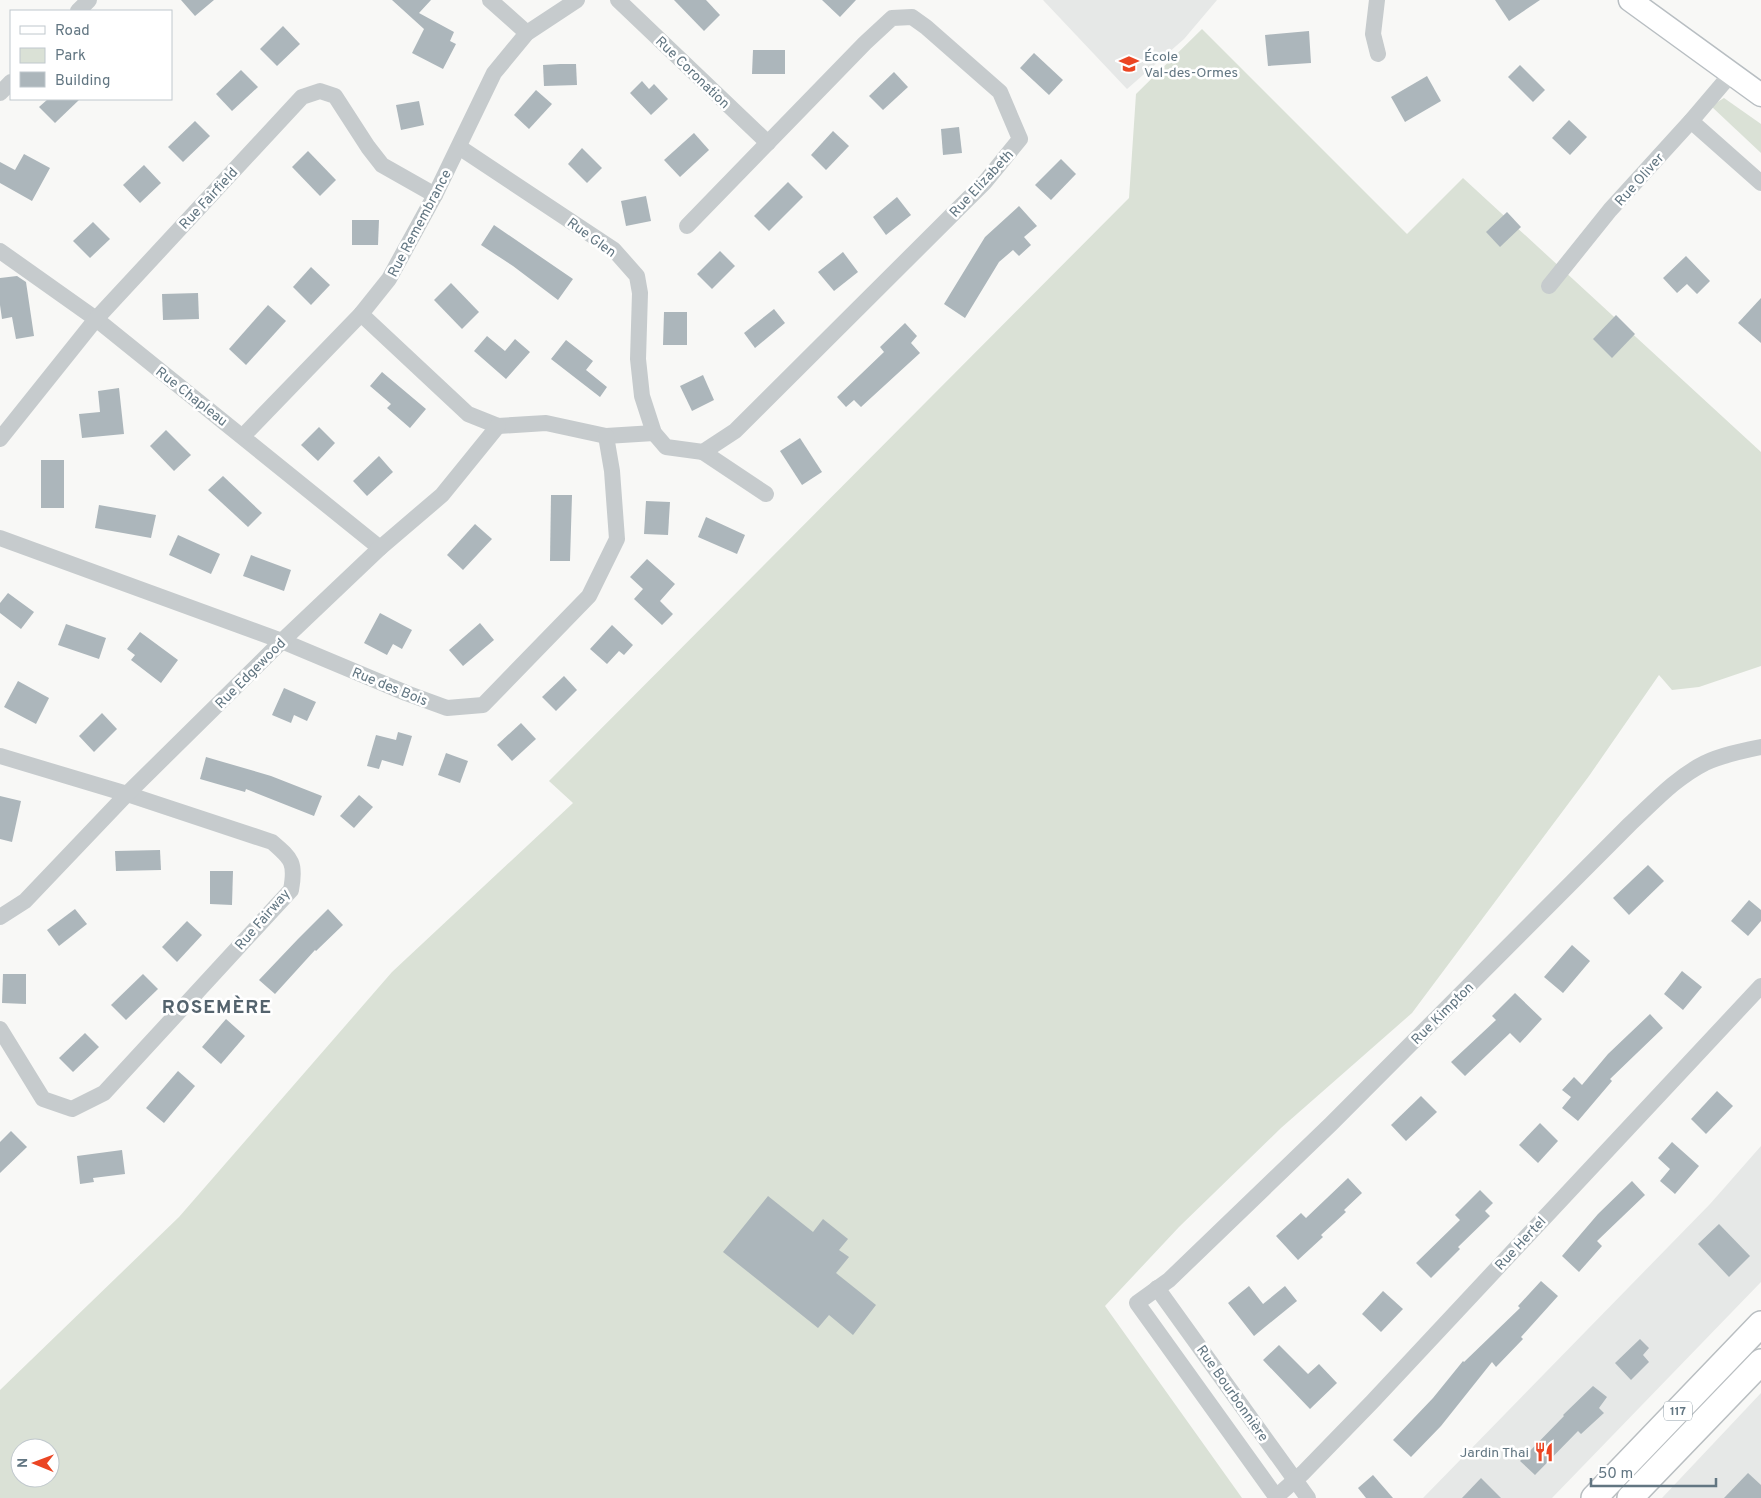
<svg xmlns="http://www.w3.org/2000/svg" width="1761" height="1498" font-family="Overpass,sans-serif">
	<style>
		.built { fill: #e6e8e7 }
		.green { fill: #dae1d6; fill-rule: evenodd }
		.building { fill: #acb6bb }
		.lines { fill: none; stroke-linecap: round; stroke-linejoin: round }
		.secondary-casing { stroke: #b8bec2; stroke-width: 25 }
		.primary-casing { stroke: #b9bec1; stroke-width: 28 }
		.street { stroke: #c6cbcd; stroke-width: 16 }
		.secondary { stroke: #fff; stroke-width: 22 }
		.primary { stroke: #fff; stroke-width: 25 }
		.labels { text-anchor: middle; stroke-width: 5; stroke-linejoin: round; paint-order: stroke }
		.shield { fill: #fff; stroke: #919fa8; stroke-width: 1 }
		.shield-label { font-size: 12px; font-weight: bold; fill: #627682 }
		.poi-label { font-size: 14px; fill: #627682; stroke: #fff; text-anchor: start }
		.street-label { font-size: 14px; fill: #627682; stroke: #fff }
		.district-label { font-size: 19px; font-weight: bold; letter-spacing: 1px; fill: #54636d; stroke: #fff }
	</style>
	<rect width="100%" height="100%" fill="#f8f8f6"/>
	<!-- built -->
	<g class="built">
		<path d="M1043 0H1217L1184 39 1127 89Z"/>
		<path d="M1761 1146V1282L1552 1498H1423L1710 1204Z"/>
		<path d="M1761 1393V1498H1662Z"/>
	</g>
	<!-- green -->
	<g class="green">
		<path d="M1202 29 1407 234 1463 178 1761 452V666L1699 687 1672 690 1659 675 1589 776 1412 1013 1281 1128 1179 1227 1105 1306 1242 1498H0V1390L179 1217 392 972 573 803 549 781 1129 198 1136 94ZM20 1448H50V1478H20Z"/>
		<path d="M1724 98 1761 124V153L1711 106Z"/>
	</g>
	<!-- building -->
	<g class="building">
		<path d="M181 0H214L195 16Z"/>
		<path d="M392 0H431L419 13 454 32 450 41 456 44 443 69 412 53 424 29Z"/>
		<path d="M674 0H706L720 15 704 31Z"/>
		<path d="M822 0H856L840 17Z"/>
		<path d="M1495 0H1540L1509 21Z"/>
		<path d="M283 26 300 44 277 66 260 49Z"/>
		<path d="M1309 31 1311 63 1268 66 1265 35Z"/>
		<path d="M753 50H785V74H752Z"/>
		<path d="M1034 53 1063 80 1049 95 1020 68Z"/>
		<path d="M560 64H576L577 85 544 86 543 65Z"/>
		<path d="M1520 65 1545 90 1533 102 1508 77Z"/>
		<path d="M241 70 258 87 232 111 216 94Z"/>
		<path d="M894 72 908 87 883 110 869 96Z"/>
		<path d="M1427 76 1441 101 1405 122 1391 97Z"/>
		<path d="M642 81 649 89 654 84 668 99 651 115 630 93Z"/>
		<path d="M536 90 552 104 529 129 514 115Z"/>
		<path d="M48 99H80L55 123 39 107Z"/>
		<path d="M419 101 424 125 401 130 396 105Z"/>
		<path d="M1569 120 1587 137 1570 155 1552 138Z"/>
		<path d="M195 121 210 136 183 162 168 147Z"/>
		<path d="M959 127 962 153 943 155 941 129Z"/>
		<path d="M833 131 849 146 826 170 811 155Z"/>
		<path d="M694 133 709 150 680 177 664 160Z"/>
		<path d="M582 148 602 168 587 183 568 164Z"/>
		<path d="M308 151 336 180 320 196 292 167Z"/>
		<path d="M24 154 50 168 32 201 0 183V162L15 170Z"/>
		<path d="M1061 159 1076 174 1051 200 1035 185Z"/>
		<path d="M144 165 161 183 140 203 123 185Z"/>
		<path d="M788 182 803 197 769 231 754 216Z"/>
		<path d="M646 196 651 221 626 226 621 201Z"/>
		<path d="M897 197 911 215 886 235 873 217Z"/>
		<path d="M1019 206 1037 226 1024 237 1031 245 1019 256 1013 250 999 262 965 318 944 304 985 237Z"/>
		<path d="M1507 212 1521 227 1500 247 1486 232Z"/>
		<path d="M352 220H379L378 245H352Z"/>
		<path d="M93 222 110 239 90 258 73 241Z"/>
		<path d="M494 225 573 279 558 300 513 266 481 245Z"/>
		<path d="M720 251 735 266 712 289 697 274Z"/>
		<path d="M843 252 858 272 834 291 818 272Z"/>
		<path d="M1686 256 1710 281 1697 294 1687 284 1677 293 1663 278Z"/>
		<path d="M311 267 330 285 311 305 293 287Z"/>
		<path d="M17 276 26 282 34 336 16 339 12 317 2 319 0 305V278Z"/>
		<path d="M451 283 479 312 462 329 434 300Z"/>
		<path d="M198 293 199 319 163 320 162 294Z"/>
		<path d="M1761 298V343L1738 323Z"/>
		<path d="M268 305 286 321 246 365 229 349Z"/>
		<path d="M774 309 785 323 755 348 744 333Z"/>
		<path d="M664 312H687V345H663Z"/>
		<path d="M1616 315 1635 334 1612 358 1593 339Z"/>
		<path d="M905 323 917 336 911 343 920 353 861 407 854 400 846 407 837 397 884 352 880 347Z"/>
		<path d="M487 336 505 351 515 339 530 352 506 379 474 351Z"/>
		<path d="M566 340 593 361 586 370 607 387 600 397 551 359Z"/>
		<path d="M382 372 426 409 410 428 387 408 391 404 370 386Z"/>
		<path d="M703 375 714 400 692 411 680 386Z"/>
		<path d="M119 388 124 434 82 438 79 414 100 412 98 391Z"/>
		<path d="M319 427 335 443 318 461 301 445Z"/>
		<path d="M166 430 191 455 174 471 150 446Z"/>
		<path d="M800 438 822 472 802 485 780 451Z"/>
		<path d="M379 456 393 472 367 496 353 481Z"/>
		<rect x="41" y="460" width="23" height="48"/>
		<path d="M223 476 262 513 248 527 208 490Z"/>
		<path d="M551 495H572L570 561H550Z"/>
		<path d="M646 501 670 502 668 535 644 534Z"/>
		<path d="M99 505 156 515 151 538 95 528Z"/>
		<path d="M706 517 745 535 737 554 698 537Z"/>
		<path d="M475 524 492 539 463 570 447 555Z"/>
		<path d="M178 535 220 554 211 574 169 555Z"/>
		<path d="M251 555 291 570 284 591 243 576Z"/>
		<path d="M647 559 675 584 660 601 673 614 662 625 634 599 643 589 630 577Z"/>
		<path d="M8 593 34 612 21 629 0 613V603Z"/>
		<path d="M380 613 412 630 402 649 393 644 387 655 364 643Z"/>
		<path d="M480 623 494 640 463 666 449 650Z"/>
		<path d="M66 624 106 638 99 659 58 645Z"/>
		<path d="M612 625 633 645 624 655 619 651 607 664 590 649Z"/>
		<path d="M140 632 178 660 161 683 131 660 135 655 127 649Z"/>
		<path d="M564 676 577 690 556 711 542 697Z"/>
		<path d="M18 681 49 698 36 724 4 707Z"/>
		<path d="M284 688 316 702 307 721 294 715 291 723 272 715Z"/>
		<path d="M102 713 117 729 94 752 79 736Z"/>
		<path d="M521 723 536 739 512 761 497 745Z"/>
		<path d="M398 732 412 736 403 766 382 760 379 769 367 766 376 735 396 740Z"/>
		<path d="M446 753 468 761 460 783 438 775Z"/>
		<path d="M206 757 271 776 322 796 314 816 246 789 245 792 200 779Z"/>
		<path d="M359 795 373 807 354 828 340 816Z"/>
		<path d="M0 796 21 801 12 842 0 839Z"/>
		<path d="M160 850 161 870 116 871 115 851Z"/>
		<path d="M1648 865 1664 881 1629 915 1613 898Z"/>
		<path d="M210 871H233L232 905 210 904Z"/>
		<path d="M1749 900 1761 910V921L1748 936 1731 921Z"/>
		<path d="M75 909 87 924 59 946 47 930Z"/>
		<path d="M328 909 343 925 316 951 315 950 275 994 259 980 298 939Z"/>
		<path d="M187 921 202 935 177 962 162 947Z"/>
		<path d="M1572 945 1590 961 1563 993 1544 977Z"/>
		<path d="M1682 971 1702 987 1683 1010 1664 994Z"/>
		<path d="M3 974H26V1004L2 1003Z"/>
		<path d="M143 974 158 989 126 1020 111 1005Z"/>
		<path d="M1515 993 1542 1019 1520 1043 1510 1033 1465 1076 1451 1062 1496 1020 1492 1016Z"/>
		<path d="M1650 1014 1663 1028 1610 1079 1612 1081 1578 1121 1562 1108 1571 1097 1562 1090 1574 1077 1582 1085 1608 1054Z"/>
		<path d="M226 1019 245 1036 221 1064 202 1047Z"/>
		<path d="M85 1033 99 1047 73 1072 59 1058Z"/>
		<path d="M178 1071 195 1086 164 1123 146 1108Z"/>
		<path d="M1717 1091 1733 1106 1706 1134 1691 1119Z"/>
		<path d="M1421 1096 1437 1112 1406 1141 1391 1125Z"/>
		<path d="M1540 1123 1558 1141 1538 1163 1519 1145Z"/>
		<path d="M11 1131 27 1147 0 1173V1142Z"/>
		<path d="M1672 1142 1699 1166 1675 1194 1660 1181 1670 1169 1658 1158Z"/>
		<path d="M122 1150 125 1174 93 1178 94 1182 80 1184 77 1156Z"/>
		<path d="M1348 1178 1362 1193 1344 1210 1346 1212 1321 1235 1323 1237 1298 1260 1276 1236 1301 1213 1306 1218Z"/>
		<path d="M1632 1181 1645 1195 1597 1241 1602 1246 1579 1272 1562 1256 1598 1214Z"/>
		<path d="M1480 1190 1493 1203 1485 1211 1490 1216 1458 1247 1460 1249 1431 1278 1416 1263 1460 1220 1455 1215Z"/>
		<path d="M768 1196 813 1232 823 1219 848 1239 839 1250 849 1257 836 1273 876 1305 853 1335 829 1315 818 1328 723 1252Z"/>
		<path d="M1719 1224 1750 1256 1729 1277 1698 1244Z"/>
		<path d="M1541 1281 1558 1296 1521 1337 1523 1339 1496 1367 1492 1362 1441 1426 1411 1457 1393 1440 1433 1398 1463 1361 1464 1362 1520 1308 1518 1306Z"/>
		<path d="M1249 1286 1263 1304 1285 1286 1297 1301 1254 1336 1228 1303Z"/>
		<path d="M1383 1291 1403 1309 1381 1332 1362 1314Z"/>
		<path d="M1640 1339 1649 1348 1643 1355 1649 1362 1631 1380 1615 1363Z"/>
		<path d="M1279 1345 1308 1374 1319 1364 1337 1383 1310 1409 1263 1360Z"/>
		<path d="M1593 1386 1607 1397 1599 1408 1604 1413 1581 1434 1578 1431 1535 1475 1520 1461 1564 1416 1563 1415Z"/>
		<path d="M1748 1473 1761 1485V1498H1724Z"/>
		<path d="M1373 1475 1393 1498H1366L1358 1488Z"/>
		<path d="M1481 1478 1501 1498H1462Z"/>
	</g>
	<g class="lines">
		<defs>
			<path id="secondary" d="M1630 0 1761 95"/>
			<g id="primary">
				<path d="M1594 1498 1761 1324"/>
				<path d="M1630 1498 1761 1362"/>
			</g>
		</defs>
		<!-- secondary casing -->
		<use href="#secondary" class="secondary-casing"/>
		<!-- primary casing -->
		<use href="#primary" class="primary-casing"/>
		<!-- street -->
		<g class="street">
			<path d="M490 0 527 33"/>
			<path d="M618 0 768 143"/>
			<path d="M1377 0 1373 34 1378 54"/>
			<path d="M78 11 89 0"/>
			<path d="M0 93 11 82"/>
			<path d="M1691 121 1761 183"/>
			<path d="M459 147 614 250 637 276 640 293 638 359 642 396 654 433 666 447 703 452 735 431 985 182 1020 139 1000 92 926 27 912 17 892 18 865 43 687 226"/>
			<path d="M0 251 96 319 380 548"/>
			<path d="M1549 286 1610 210 1691 121 1731 74"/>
			<path d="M361 314 468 414 498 426 546 423 606 436 654 433"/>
			<path d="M243 436 361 314 389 279 435 195 494 73 527 33 577 0"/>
			<path d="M0 439 96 319 302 97 320 91 335 96 368 147 382 165 435 195"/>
			<path d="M703 452 766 494"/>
			<path d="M0 538 282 641 406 693 447 708 483 705 589 596 617 539 612 471 606 436"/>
			<path d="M0 756 127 794 272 842C292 859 296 863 291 890L104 1093 72 1109 43 1099 0 1029"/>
			<path d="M0 917 25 901 127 794 282 641 380 548 442 495 498 426"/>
			<path d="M1157 1288 1308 1498"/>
			<path d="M1276 1497 1303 1473 1372 1402 1761 986"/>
			<path d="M1277 1498 1137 1303 1169 1280 1331 1124 1629 825C1653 803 1675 778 1705 763 1722 755 1742 751 1761 747"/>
		</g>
		<!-- secondary -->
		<use href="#secondary" class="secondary"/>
		<!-- primary -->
		<use href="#primary" class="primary"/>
	</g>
	<!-- icons -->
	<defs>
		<symbol id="school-bare" viewBox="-9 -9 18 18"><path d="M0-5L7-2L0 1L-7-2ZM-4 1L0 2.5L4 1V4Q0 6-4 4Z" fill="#eb4523" stroke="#fff" stroke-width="2.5" paint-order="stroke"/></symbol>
		<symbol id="restaurant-bare" viewBox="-9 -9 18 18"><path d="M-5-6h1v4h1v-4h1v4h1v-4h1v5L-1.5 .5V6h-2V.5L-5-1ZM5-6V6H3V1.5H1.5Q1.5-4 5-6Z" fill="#eb4523" stroke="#fff" stroke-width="2.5" paint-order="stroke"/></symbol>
	</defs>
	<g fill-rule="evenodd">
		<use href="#school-bare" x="1115" y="50" width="28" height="28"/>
		<use href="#restaurant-bare" x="1530" y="1438" width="28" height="28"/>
	</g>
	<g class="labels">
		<!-- shield labels -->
		<rect class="shield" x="1664" y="1401.5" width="28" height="19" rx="4"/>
		<g class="shield-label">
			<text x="1678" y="1415">117</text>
		</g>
		<!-- poi labels -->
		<g class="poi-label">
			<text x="1144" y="61">École<tspan x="1144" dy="16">Val-des-Ormes</tspan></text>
			<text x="1529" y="1457" text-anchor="end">Jardin Thai</text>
		</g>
		<!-- street labels -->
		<g class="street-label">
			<text transform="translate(693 72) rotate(44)" y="5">Rue Coronation</text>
			<text transform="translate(1639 179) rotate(-48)" y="5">Rue Oliver</text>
			<text transform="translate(981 183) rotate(-47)" y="5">Rue Elizabeth</text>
			<text transform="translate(208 198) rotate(-47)" y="5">Rue Fairfield</text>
			<text transform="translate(419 223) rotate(-62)" y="5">Rue Remembrance</text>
			<text transform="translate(592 237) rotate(36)" y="5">Rue Glen</text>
			<text transform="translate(192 396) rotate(38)" y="5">Rue Chapleau</text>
			<text transform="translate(250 673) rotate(-45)" y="5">Rue Edgewood</text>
			<text transform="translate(390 686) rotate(22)" y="5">Rue des Bois</text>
			<text transform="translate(262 919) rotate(-49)" y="5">Rue Fairway</text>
			<text transform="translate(1442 1013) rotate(-45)" y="5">Rue Kimpton</text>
			<text transform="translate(1520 1243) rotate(-47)" y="5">Rue Hertel</text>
			<text transform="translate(1233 1393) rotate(55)" y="5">Rue Bourbonnière</text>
		</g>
		<!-- district labels -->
		<g class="district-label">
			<text x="217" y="1013">ROSEMÈRE</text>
		</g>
	</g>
	<!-- legend -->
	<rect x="10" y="10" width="162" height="90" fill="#ffffff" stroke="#c0c8cd"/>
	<rect x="20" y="26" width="25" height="8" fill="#ffffff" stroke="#c0c8cd"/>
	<text x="55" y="35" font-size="15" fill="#627682">Road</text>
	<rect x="20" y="48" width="25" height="15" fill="#dae1d6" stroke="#c0c8cd"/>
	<text x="55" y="60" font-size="15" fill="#627682">Park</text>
	<rect x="20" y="72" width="25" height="15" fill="#acb6bb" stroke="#c0c8cd"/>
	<text x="55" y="85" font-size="15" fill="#627682">Building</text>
	<!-- north arrow -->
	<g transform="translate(35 1463) rotate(271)"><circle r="24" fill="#ffffff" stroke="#c0c8cd"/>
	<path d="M0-4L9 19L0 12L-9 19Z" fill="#eb4523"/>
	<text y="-8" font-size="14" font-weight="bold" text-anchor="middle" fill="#627682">N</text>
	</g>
	<!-- scale -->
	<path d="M1591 1478v8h125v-8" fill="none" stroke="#627682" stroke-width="2.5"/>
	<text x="1598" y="1478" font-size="15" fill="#627682" stroke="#ffffff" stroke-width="4" paint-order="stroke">50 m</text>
</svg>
